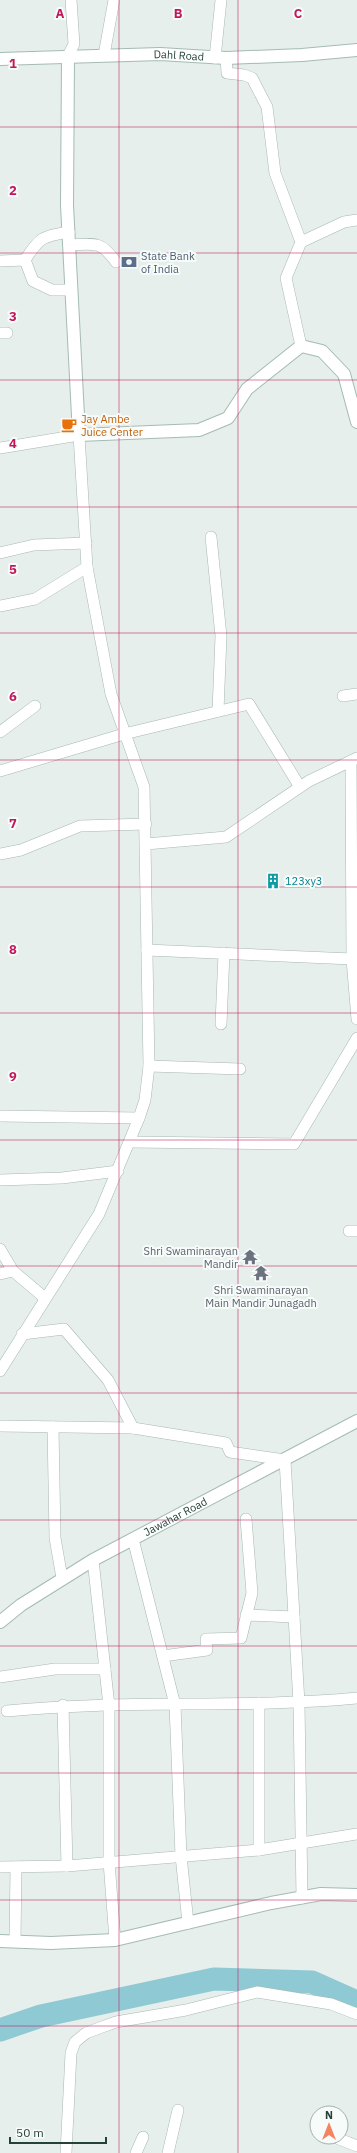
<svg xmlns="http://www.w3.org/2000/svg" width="357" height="2153" font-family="'IBM Plex Sans',sans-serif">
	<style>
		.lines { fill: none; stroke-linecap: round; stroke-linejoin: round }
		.river { stroke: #8ec9d4; stroke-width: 23 }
		.street-casing { stroke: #a8b8b2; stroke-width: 12 }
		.secondary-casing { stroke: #a4bbb3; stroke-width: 14 }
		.street { stroke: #fff; stroke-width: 11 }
		.secondary { stroke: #fff; stroke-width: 12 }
		.grid { fill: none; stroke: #c2185b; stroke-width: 1; stroke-opacity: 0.55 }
		.labels { text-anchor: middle; stroke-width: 4; stroke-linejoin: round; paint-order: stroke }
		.street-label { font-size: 11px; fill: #24423a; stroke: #f7fbf9 }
		.service-label { font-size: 11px; fill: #4e5e75; stroke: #f7fbf9; text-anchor: start }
		.food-label { font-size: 11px; fill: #c56008; stroke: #f7fbf9; text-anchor: start }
		.culture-label { font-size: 11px; fill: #0d838f; stroke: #f7fbf9; text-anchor: start }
		.worship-label { font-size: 11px; fill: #5b616d; stroke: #f7fbf9; text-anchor: end }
		.grid-label { font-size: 13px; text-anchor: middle; font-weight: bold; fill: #c2185b; stroke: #f7fbf9; stroke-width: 4; stroke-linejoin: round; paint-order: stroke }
	</style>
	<rect width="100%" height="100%" fill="#e6efeb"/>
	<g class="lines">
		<!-- river -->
		<path class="river" d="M0 2030 41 2016 214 1979 312 1982 357 2002"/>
		<defs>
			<g id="street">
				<path d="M104 55 114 0"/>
				<path d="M68 56 74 44 71 0"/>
				<path d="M215 58 221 0"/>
				<path d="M226 58 227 73 244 75 252 78 267 107 275 173 301 242"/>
				<path d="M69 245C95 244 100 240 116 262"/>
				<path d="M25 260 33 281 52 290H71"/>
				<path d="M25 260C39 238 42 236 69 232"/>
				<path d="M0 261 25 260"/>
				<path d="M0 333H7"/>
				<path d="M301 346 286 278 301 242 344 222 357 220"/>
				<path d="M0 448 79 435 87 567 111 694 144 787 149 1066 145 1100 139 1118 99 1214 0 1371"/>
				<path d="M211 537 221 636 218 711"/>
				<path d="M0 553 34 545 86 543"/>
				<path d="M0 606 35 599 87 567"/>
				<path d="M343 696 357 694"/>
				<path d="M0 732 35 706"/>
				<path d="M351 762 352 959 357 1019"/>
				<path d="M0 771 124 734 249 704 300 787"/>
				<path d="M146 844 226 837 309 781 357 758"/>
				<path d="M0 854 21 850 80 826 146 824"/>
				<path d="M147 950 352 959"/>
				<path d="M221 1024 224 953"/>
				<path d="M149 1066 240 1069"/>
				<path d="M0 1116 139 1118"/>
				<path d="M130 1142 294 1144 357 1038"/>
				<path d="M0 1180 62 1178 118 1171"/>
				<path d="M349 1231H357"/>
				<path d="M0 1249 13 1271"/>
				<path d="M0 1274 13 1271 45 1298"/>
				<path d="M22 1334 64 1329 108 1380 133 1428"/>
				<path d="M0 1426 133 1428 226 1443 230 1452 285 1460 299 1703 302 1898"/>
				<path d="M53 1427 55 1538 62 1578"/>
				<path d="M133 1539 175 1705 181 1856 188 1923"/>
				<path d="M93 1560 109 1706V1862L115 1940"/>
				<path d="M246 1615 294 1617"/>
				<path d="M163 1656 207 1650 206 1639 241 1638 252 1593 246 1519"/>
				<path d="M0 1677 55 1669H105"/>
				<path d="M63 1705 67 1866"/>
				<path d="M7 1711C123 1699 241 1709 357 1698"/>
				<path d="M259 1850V1703"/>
				<path d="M0 1867 67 1866 259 1850 357 1834"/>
				<path d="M15 1941 16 1867"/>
				<path d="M339 2139 357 2146"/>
				<path d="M66 2153 71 2053 75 2042 86 2033 102 2027 116 2022 186 2010 257 1992 331 2004 357 2014"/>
				<path d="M136 2153 143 2137"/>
				<path d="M168 2153 178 2110"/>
			</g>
			<g id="secondary">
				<path d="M68 56 67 205 79 435 199 430 228 418 247 389 301 346 322 351 344 374 357 422"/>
				<path id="s1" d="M0 59 160 54 226 58 302 55 357 50"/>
				<path id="s2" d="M0 1622 21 1605 93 1560 357 1421"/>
				<path d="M0 1941 51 1943 115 1940 271 1903 321 1894 357 1895"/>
			</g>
		</defs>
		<!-- street casing -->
		<use href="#street" class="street-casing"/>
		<!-- secondary casing -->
		<use href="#secondary" class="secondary-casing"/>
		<!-- street -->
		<use href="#street" class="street"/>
		<!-- secondary -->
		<use href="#secondary" class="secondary"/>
	</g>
	<!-- grid -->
	<path class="grid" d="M119 0V2153M238 0V2153M0 127H357M0 253H357M0 380H357M0 507H357M0 633H357M0 760H357M0 887H357M0 1013H357M0 1140H357M0 1266H357M0 1393H357M0 1520H357M0 1646H357M0 1773H357M0 1900H357M0 2026H357"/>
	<!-- icons -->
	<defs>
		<symbol id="bank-bare" viewBox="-9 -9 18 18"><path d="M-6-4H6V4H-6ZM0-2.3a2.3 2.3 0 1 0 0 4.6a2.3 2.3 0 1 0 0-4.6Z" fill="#5c6f8a" stroke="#f7fbf9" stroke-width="2.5" paint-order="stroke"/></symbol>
		<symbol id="cafe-bare" viewBox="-9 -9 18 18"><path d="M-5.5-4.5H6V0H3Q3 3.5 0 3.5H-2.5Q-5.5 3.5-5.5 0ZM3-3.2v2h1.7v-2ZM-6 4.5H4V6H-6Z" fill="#e8710a" stroke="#f7fbf9" stroke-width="2.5" paint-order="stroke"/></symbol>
		<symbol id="building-bare" viewBox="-9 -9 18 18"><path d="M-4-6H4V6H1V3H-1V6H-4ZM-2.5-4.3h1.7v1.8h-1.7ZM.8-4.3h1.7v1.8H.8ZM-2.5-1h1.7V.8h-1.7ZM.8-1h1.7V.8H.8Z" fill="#0f9aa8" stroke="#f7fbf9" stroke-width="2.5" paint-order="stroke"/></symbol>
		<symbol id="temple-bare" viewBox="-9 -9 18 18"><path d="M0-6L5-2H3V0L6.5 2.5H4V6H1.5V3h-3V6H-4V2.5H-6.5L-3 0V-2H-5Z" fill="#6b7280" stroke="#f7fbf9" stroke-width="2.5" paint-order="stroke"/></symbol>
	</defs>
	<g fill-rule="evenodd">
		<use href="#bank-bare" x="118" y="251" width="22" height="22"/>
		<use href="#cafe-bare" x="58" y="414" width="22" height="22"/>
		<use href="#building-bare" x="262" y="870" width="22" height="22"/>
		<use href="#temple-bare" x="239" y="1246" width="22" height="22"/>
		<use href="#temple-bare" x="250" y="1262" width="22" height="22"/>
	</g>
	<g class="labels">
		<!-- street labels -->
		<g class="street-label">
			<text dy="4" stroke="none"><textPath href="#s1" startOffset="179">Dahl Road</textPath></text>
			<text dy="4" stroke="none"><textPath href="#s2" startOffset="205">Jawahar Road</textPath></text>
		</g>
		<!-- service labels -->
		<g class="service-label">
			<text x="141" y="260">State Bank<tspan x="141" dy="13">of India</tspan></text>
		</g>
		<!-- food labels -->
		<g class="food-label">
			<text x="81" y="423">Jay Ambe<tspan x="81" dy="13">Juice Center</tspan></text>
		</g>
		<!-- culture labels -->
		<g class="culture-label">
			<text x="285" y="885">123xy3</text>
		</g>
		<!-- worship labels -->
		<g class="worship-label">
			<text x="238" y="1255">Shri Swaminarayan<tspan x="238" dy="13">Mandir</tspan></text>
			<text x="261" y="1294" text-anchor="middle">Shri Swaminarayan<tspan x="261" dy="13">Main Mandir Junagadh</tspan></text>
		</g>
	</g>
	<g class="grid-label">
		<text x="60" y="18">A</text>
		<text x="178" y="18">B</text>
		<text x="298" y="18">C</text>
		<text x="13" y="68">1</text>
		<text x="13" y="195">2</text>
		<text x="13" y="321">3</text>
		<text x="13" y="448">4</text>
		<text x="13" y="574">5</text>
		<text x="13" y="701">6</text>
		<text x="13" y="828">7</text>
		<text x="13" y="954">8</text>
		<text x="13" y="1081">9</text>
	</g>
	<!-- north arrow -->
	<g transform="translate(329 2125)"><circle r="19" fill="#f7fbf9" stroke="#a3b1ad"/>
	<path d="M0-3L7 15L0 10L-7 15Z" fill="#f4845f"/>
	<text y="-6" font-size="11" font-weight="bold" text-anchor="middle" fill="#24423a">N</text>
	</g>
	<!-- scale -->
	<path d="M10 2137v6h96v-6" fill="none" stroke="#24423a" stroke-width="2"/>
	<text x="16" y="2137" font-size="12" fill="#24423a" stroke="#f7fbf9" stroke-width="3" paint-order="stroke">50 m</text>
</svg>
